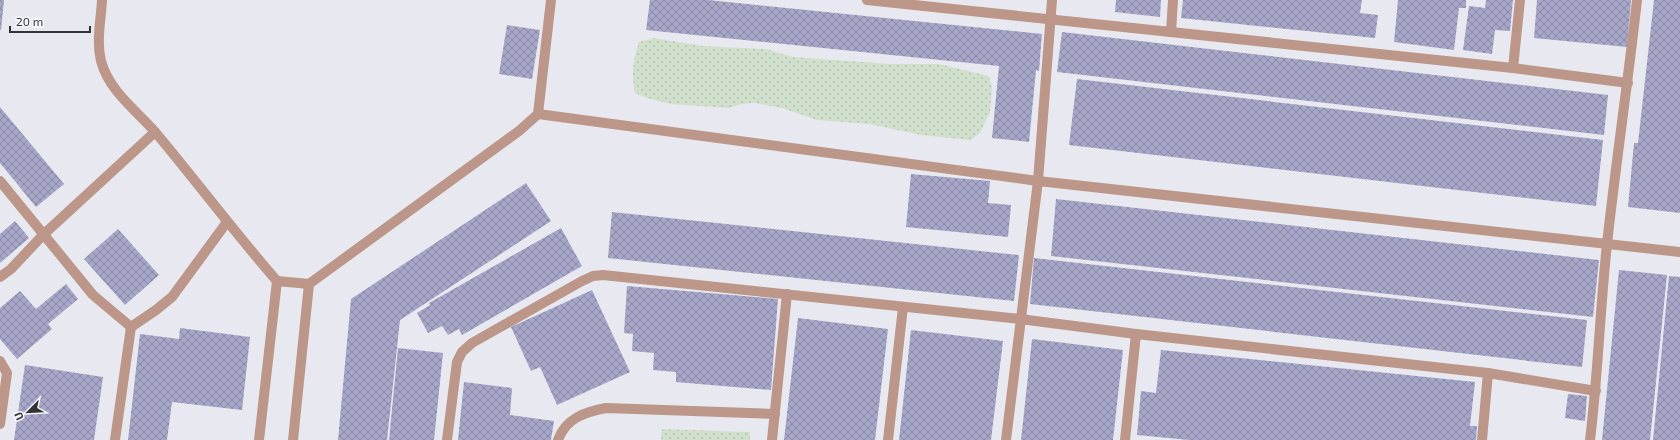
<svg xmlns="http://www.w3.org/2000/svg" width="1680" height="440" font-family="'Exo 2',sans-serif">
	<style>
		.green { fill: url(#green-dots) }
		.building { fill: url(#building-cross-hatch) }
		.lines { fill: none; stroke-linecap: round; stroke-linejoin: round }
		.minor { stroke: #bc9689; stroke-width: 10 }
	</style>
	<defs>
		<pattern id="green-dots" width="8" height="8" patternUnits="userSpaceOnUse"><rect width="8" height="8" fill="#d0e0cc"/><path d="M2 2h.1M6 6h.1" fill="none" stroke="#b3c1b0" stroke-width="1.8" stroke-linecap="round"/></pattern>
		<pattern id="building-cross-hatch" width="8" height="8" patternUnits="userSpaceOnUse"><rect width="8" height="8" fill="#a6a6c9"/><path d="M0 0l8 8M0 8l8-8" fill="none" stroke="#8888a4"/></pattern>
	</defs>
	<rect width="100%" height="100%" fill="#e8e9f0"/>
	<!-- green -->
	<g class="green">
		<path d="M654 38 703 46 766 49 793 57 891 64H939L989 76 992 87 990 112 980 133 970 140 921 135 869 124 817 120 782 108 755 103 741 104 729 108 671 104 647 98 635 93C631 75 633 59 639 42Z"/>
		<path d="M662 429 750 432V440H661Z"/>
	</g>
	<!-- building -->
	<g class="building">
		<path d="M0 0H4L1 30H0Z"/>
		<path d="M650 0H708L1042 34 1039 71 1036 70 1029 142 992 138 999 66 646 30Z"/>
		<path d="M1116 0H1161L1160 17 1115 12Z"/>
		<path d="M1183 0H1362L1360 13 1378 15 1375 38 1181 18Z"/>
		<path d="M1398 0H1466V8H1459L1454 50 1394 42Z"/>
		<path d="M1486 0H1513L1510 31 1495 30 1492 54 1463 50 1469 6 1485 8Z"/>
		<path d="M1537 0H1631L1627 47 1534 38Z"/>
		<path d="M1654 0H1680V213L1628 207 1634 143H1638Z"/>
		<path d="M507 25 540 30 532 79 499 74Z"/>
		<path d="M1062 32 1608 95 1604 135 1057 72Z"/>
		<path d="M1077 79 1603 140 1596 206 1069 145Z"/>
		<path d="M0 107 64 184 36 207 0 163Z"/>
		<path d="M911 174 990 181 988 203 1011 205 1008 237 906 227Z"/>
		<path d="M526 183 551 221 400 320 387 440H338L351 299Z"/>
		<path d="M1056 199 1599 260 1593 317 1051 256Z"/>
		<path d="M612 212 1019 255 1014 301 608 258Z"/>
		<path d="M15 221 29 238 0 263V234Z"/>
		<path d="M561 228 582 266 462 335 459 329 448 335 442 326 428 333 417 313 430 305 429 303Z"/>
		<path d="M118 229 159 275 125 305 84 259Z"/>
		<path d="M1034 258 1587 320 1582 367 1030 304Z"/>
		<path d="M1619 270 1667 275 1650 440H1602Z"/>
		<path d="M1669 276 1680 277V440H1653Z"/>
		<path d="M66 284 78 299 48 324 52 329 17 359 0 339V308L20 291 36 309Z"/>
		<path d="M627 286 778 299 771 390 676 382V372L653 370 654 353 632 351 633 334 624 333Z"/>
		<path d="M592 290 630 372 557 405 540 367 531 371 511 327Z"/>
		<path d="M798 318 888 329 875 440H784Z"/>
		<path d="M180 328 250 337 242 410 172 402 167 440H128L140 334 179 339Z"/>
		<path d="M911 330 1003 341 991 440H899Z"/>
		<path d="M1032 339 1123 350 1113 440H1021Z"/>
		<path d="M398 348 443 353 434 440H389Z"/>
		<path d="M1161 350 1475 382 1470 426H1477L1476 440H1189L1137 435 1141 391 1156 393Z"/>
		<path d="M25 365 103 377 94 440H14Z"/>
		<path d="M464 382 512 388 510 415 554 421 551 440H458Z"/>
		<path d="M1568 394 1587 396 1585 421 1565 418Z"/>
	</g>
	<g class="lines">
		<!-- minor -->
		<g class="minor">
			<path d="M102 0C101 20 96 41 101 61 109 91 136 110 156 133 197 182 235 233 277 281L309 284 519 131 538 114 551 0"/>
			<path d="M867 0 1513 68 1628 83"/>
			<path d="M1171 32 1173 0"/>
			<path d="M1513 68 1520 0"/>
			<path d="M538 114 1038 181 1680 252"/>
			<path d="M0 181 93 295 131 327"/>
			<path d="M0 277 11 269 43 235 155 132"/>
			<path d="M0 361 7 373 0 424"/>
			<path d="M115 440 131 327 156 310 172 297 227 222"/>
			<path d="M259 440 277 281"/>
			<path d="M293 440 309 284"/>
			<path d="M447 440 457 362 462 352 472 343 582 281 593 276 603 275 1020 319 1136 334 1488 373 1596 391"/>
			<path d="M558 440C566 418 585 412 606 408L775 414"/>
			<path d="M772 440 787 294"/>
			<path d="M888 440 903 307"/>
			<path d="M1006 440 1038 181 1052 0"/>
			<path d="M1125 440 1136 334"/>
			<path d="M1482 440 1488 373"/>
			<path d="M1590 440C1598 375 1600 309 1607 244 1616 162 1628 82 1637 0"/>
		</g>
	</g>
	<!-- north arrow -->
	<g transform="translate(28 412) rotate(246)" stroke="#f6f6fd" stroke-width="3" paint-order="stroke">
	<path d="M0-3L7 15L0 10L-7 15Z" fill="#333336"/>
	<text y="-6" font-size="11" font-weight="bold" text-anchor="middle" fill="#333336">U</text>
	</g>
	<!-- scale -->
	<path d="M10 26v6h80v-6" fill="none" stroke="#333336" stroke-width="2"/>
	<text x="16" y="26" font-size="12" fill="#333336" stroke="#f6f6fd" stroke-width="3" paint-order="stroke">20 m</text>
</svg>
